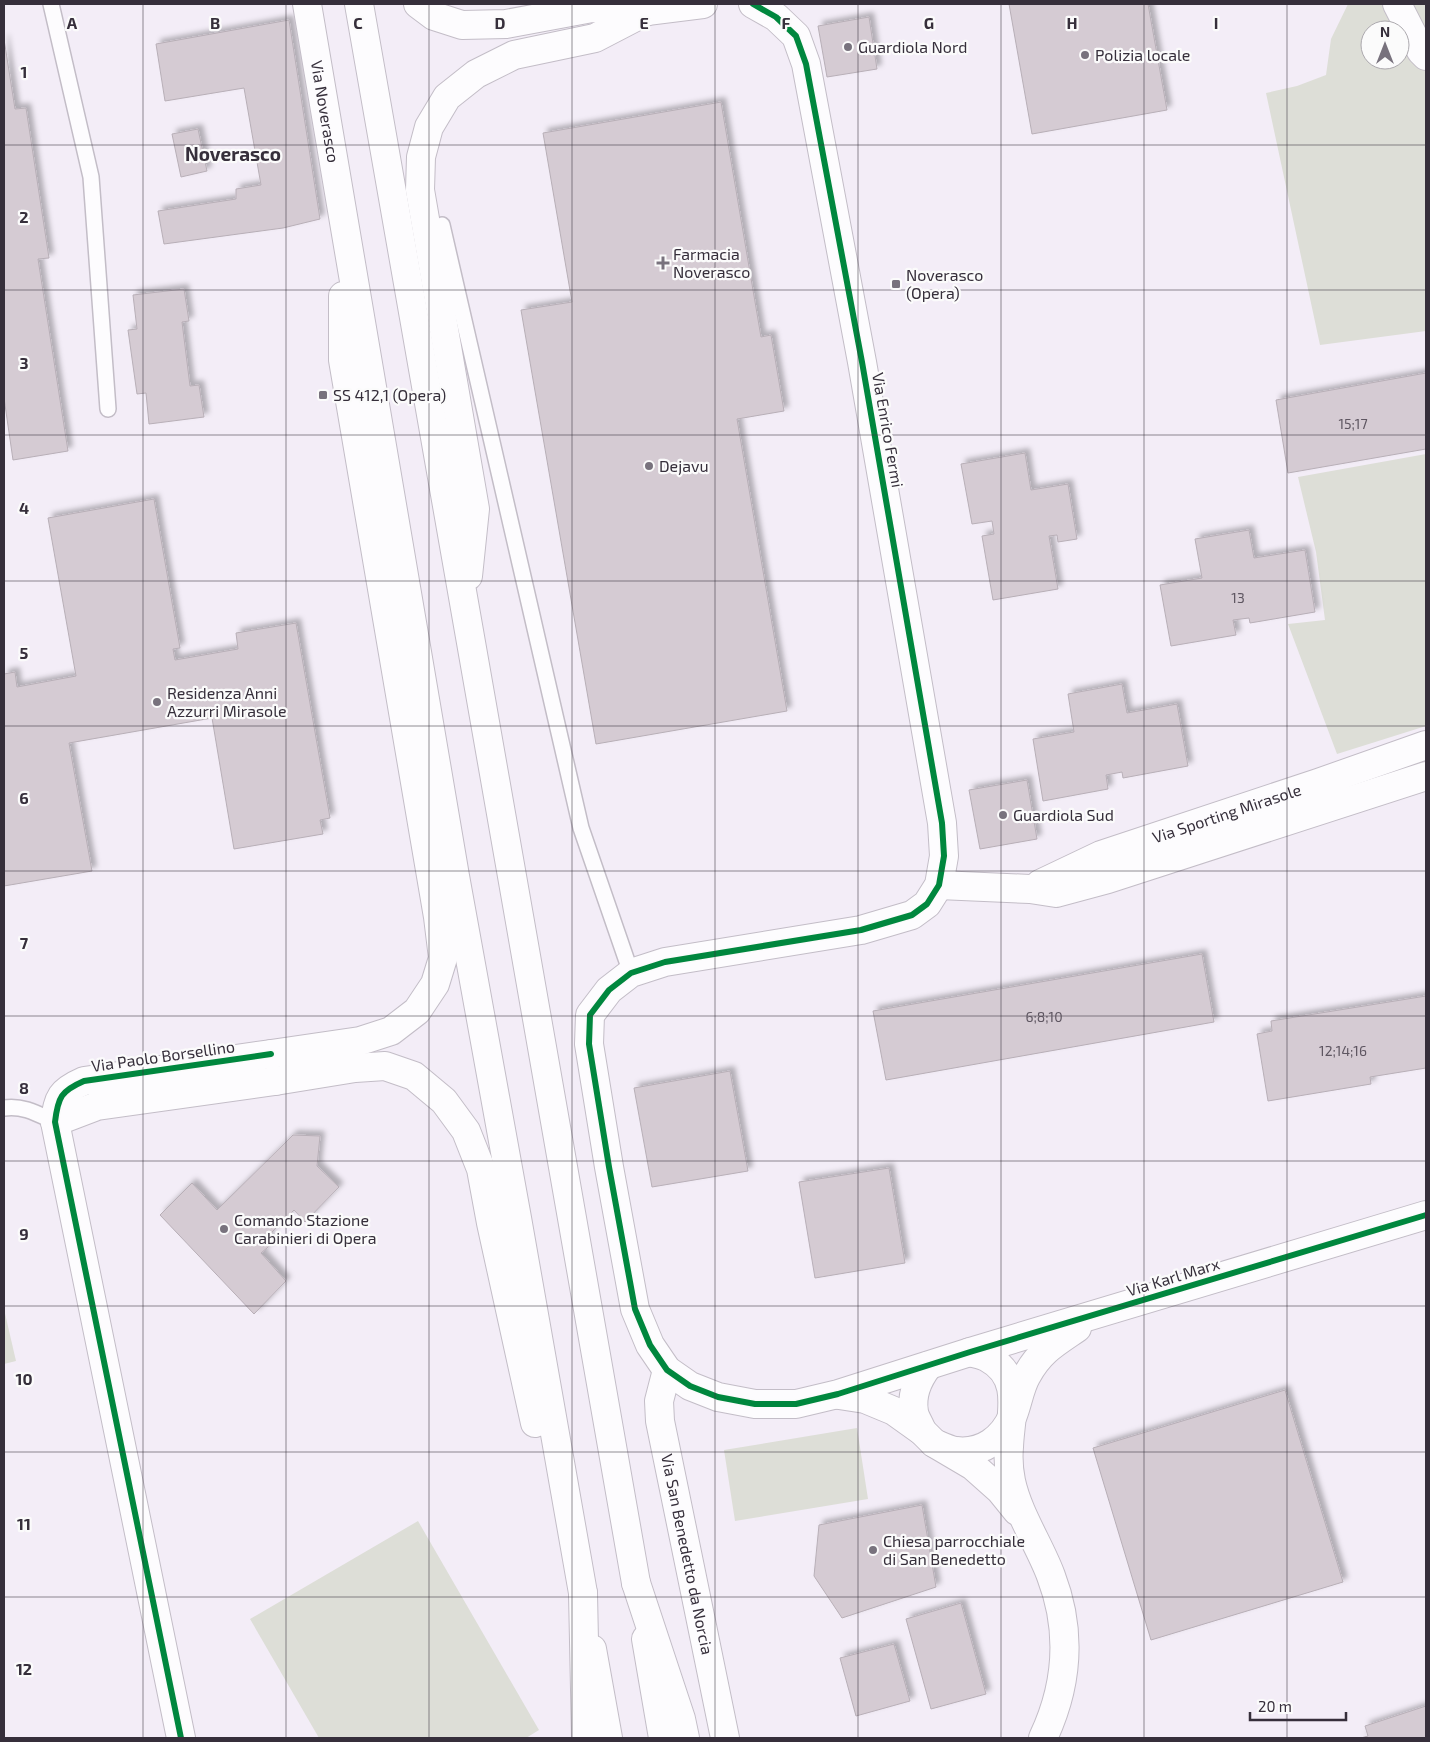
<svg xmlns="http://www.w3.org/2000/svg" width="1430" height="1742" font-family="'Exo 2',sans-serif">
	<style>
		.green { fill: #ddded7; fill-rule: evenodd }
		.building { fill: #d5cbd3; stroke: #b8afb7; filter: url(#shadow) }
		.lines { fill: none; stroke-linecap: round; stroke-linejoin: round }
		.service-casing { stroke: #c3bdc7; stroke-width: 18 }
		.minor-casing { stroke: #c3bdc7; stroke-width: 30 }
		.primary-casing { stroke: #c3bdc7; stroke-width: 30 }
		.trunk-casing { stroke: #c3bdc7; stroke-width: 30 }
		.motorway-casing { stroke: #c3bdc7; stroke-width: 30 }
		.service { stroke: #fdfcfe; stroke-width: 15 }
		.minor { stroke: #fdfcfe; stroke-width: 28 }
		.primary { stroke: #fdfcfe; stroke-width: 28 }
		.trunk { stroke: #fdfcfe; stroke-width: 28 }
		.motorway { stroke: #fdfcfe; stroke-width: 28 }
		.cycleway-casing { stroke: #fbfbfb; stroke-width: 9 }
		.cycleway { stroke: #00873e; stroke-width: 6 }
		.grid { fill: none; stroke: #362f3b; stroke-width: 1; stroke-opacity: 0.55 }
		.poi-dot { fill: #78727d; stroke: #fbfbfb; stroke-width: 2 }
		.labels { text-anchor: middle; stroke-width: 4.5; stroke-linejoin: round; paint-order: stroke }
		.number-label { font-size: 14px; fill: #5e5661 }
		.poi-label { font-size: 16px; fill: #362f3b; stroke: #fbfbfb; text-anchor: start }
		.street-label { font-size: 16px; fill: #362f3b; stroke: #fbfbfb }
		.quarter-label { font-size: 19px; font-weight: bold; fill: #362f3b; stroke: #fbfbfb }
		.grid-label { font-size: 16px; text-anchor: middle; font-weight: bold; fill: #362f3b; stroke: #fbfbfb; stroke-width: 4.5; stroke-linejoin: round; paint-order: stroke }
	</style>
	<defs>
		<filter id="shadow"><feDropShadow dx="4.5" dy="-4.5" stdDeviation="2.5" flood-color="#0004"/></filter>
	</defs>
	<rect width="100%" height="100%" fill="#f3edf7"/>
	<!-- green -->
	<g class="green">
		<path d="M1348 4H1426V331L1320 345 1266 93 1297 86 1326 75 1331 39ZM1370 30H1400V60H1370Z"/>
		<path d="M1426 454V726L1337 754 1288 624 1325 620 1316 552 1298 477Z"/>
		<path d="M4 1309 16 1361 4 1364Z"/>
		<path d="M857 1428 868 1499 735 1521 724 1450Z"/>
		<path d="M418 1521 539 1730 526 1738H319L250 1619Z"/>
	</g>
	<!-- building -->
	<g class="building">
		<path d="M1009 4H1148L1167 110 1032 134Z"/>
		<path d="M869 17 877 69 827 77 818 26Z"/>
		<path d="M289 20 320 219 283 228 164 244 158 211 236 199V189L261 185 244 88 165 101 156 44Z"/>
		<path d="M4 39 15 109 26 108 49 258 38 259 68 451 13 460 4 398Z"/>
		<path d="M721 102 761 337 771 335 784 411 737 419 787 711 596 744 521 310 572 302 543 133Z"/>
		<path d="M198 129 207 171 181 177 172 134Z"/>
		<path d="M184 289 189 321 182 322 190 386 199 385 204 417 149 424 146 393 137 394 128 330 137 329 133 295Z"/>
		<path d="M1426 373V449L1288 473 1276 400Z"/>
		<path d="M1025 453 1031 490 1068 484 1077 539 1058 542 1057 535 1049 536 1058 589 993 600 982 536 994 534 992 521 972 524 961 464Z"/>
		<path d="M154 499 180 648 173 649 175 660 238 649 236 633 296 623 330 818 320 820 323 834 234 849 212 718 69 743 92 871 4 886V674L15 672 17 687 76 676 48 518Z"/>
		<path d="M1249 530 1254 558 1305 550 1315 612 1250 623 1249 618 1233 620 1236 635 1171 646 1160 585 1202 578 1195 539Z"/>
		<path d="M1122 684 1127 713 1177 704 1188 766 1123 778 1122 772 1106 775 1108 789 1043 801 1033 739 1074 732 1068 694Z"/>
		<path d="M1027 780 1037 839 980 849 969 790Z"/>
		<path d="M1202 954 1214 1022 886 1080 873 1011Z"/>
		<path d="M1426 996V1068L1370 1077 1371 1084 1268 1101 1257 1034 1272 1031 1271 1021Z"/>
		<path d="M730 1071 748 1171 652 1187 634 1088Z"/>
		<path d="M293 1135 320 1136 317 1166 339 1187 305 1222 294 1210 267 1237 273 1243 261 1253 286 1281 254 1314 160 1215 192 1183 217 1210Z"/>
		<path d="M889 1168 905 1263 815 1278 799 1182Z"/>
		<path d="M1285 1390 1343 1582 1151 1640 1093 1448Z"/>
		<path d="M922 1505 936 1587 842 1618 814 1576 819 1525Z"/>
		<path d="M961 1603 986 1694 931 1709 906 1619Z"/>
		<path d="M894 1644 910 1701 856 1716 840 1658Z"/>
		<path d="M1426 1706V1738H1361L1368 1736 1365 1726Z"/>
	</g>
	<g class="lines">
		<defs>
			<g id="service">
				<path d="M51 4 91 177 108 409"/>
				<path d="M442 225 581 828 631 973"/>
				<path d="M4 1108C23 1105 38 1114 55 1122"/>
			</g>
			<g id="minor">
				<path d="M753 4 776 17 796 36 806 64 862 362 942 823 944 856 939 885 927 904 912 915 861 930 665 962 631 973 609 990 590 1015 589 1044 609 1167 635 1309 650 1345 667 1370 690 1386 718 1397 755 1404H796L838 1394 970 1352 1426 1215"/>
				<path d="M1397 4 1421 51 1426 56"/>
				<path d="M647 11 703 4"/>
				<path id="s1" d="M1040 884 1101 855 1318 783 1426 745"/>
				<path d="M939 885 1030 889 1056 893 1108 879 1426 776"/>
				<path d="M55 1122 97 1106 275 1081"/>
				<path d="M970 1352C976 1354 983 1355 988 1358 1024 1377 1010 1416 1009 1447 1008 1458 1009 1471 1011 1481 1018 1514 1040 1546 1051 1576 1072 1631 1068 1685 1043 1738"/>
				<path id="s2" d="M667 1370 659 1401 660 1421 725 1738"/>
				<path d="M839 1395 865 1399 894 1411 922 1431 934 1443 973 1466 1000 1490 1017 1511"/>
				<path d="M922 1431C920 1425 915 1418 914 1412 911 1395 918 1379 928 1366"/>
				<path d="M934 1443C941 1446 949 1450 956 1451 982 1454 1003 1439 1013 1415 1018 1402 1020 1387 1027 1375 1040 1351 1055 1343 1077 1328"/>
				<path d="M181 1738 55 1122C58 1097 61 1091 84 1081L271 1054"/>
			</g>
			<g id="primary">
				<path id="s3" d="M307 4 455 876 517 1218 583 1593"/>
				<path d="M359 4 636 1583"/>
				<path d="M418 4 434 16 462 25 506 24 592 8 643 11"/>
				<path d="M468 576 475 509 420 190 421 157 429 127 447 97 476 74 514 55 595 38 647 11"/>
				<path d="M271 1054 360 1041 391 1031 417 1011 435 984 443 958 438 917 343 360V296"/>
				<path d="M275 1081 355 1068 385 1066 414 1076 444 1101 466 1131 481 1169 491 1223 535 1423"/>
			</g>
			<g id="trunk">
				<path d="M646 1639 663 1738"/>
				<path d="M592 1649 608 1738"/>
			</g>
			<g id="motorway">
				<path d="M636 1583 681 1719 685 1738"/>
				<path d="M583 1593 586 1738"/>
			</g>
		</defs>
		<!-- service casing -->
		<use href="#service" class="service-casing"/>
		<!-- minor casing -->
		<use href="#minor" class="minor-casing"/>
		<!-- primary casing -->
		<use href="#primary" class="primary-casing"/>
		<!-- trunk casing -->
		<use href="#trunk" class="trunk-casing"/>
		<!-- motorway casing -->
		<use href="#motorway" class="motorway-casing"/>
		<!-- service -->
		<use href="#service" class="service"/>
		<!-- minor -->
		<use href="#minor" class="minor"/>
		<!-- primary -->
		<use href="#primary" class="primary"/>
		<!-- trunk -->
		<use href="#trunk" class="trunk"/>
		<!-- motorway -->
		<use href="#motorway" class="motorway"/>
		<defs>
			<g id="cycleway">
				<path d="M753 4 776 17 796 36 806 64 862 362 942 823 944 856 939 885 927 904 912 915 861 930 665 962 631 973 609 990 590 1015 589 1044 609 1167 635 1309 650 1345 667 1370 690 1386 718 1397 755 1404H796L838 1394 970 1352 1426 1215"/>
				<path d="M181 1738 55 1122C58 1097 61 1091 84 1081L271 1054"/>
			</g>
		</defs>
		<!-- cycleway casing -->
		<use href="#cycleway" class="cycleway-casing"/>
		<!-- cycleway -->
		<use href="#cycleway" class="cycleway"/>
	</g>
	<!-- grid -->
	<path class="grid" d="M143 4V1738M286 4V1738M429 4V1738M572 4V1738M715 4V1738M858 4V1738M1001 4V1738M1144 4V1738M1287 4V1738M4 145H1426M4 290H1426M4 435H1426M4 581H1426M4 726H1426M4 871H1426M4 1016H1426M4 1161H1426M4 1306H1426M4 1452H1426M4 1597H1426"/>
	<!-- markers -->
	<g class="poi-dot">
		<circle cx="848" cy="47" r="5"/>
		<circle cx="1085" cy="55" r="5"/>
		<path d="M660.5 255.5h5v5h5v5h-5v5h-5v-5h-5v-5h5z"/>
		<rect x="891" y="279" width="10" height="10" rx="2.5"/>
		<rect x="318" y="390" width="10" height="10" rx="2.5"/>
		<circle cx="649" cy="466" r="5"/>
		<circle cx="157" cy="702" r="5"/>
		<circle cx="1003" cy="815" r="5"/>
		<circle cx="224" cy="1229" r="5"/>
		<circle cx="873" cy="1550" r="5"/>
	</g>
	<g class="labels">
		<!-- number labels -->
		<g class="number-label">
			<text x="1353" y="429">15;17</text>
			<text x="1238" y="603">13</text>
			<text x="1044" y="1022">6;8;10</text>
			<text x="1343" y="1056">12;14;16</text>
		</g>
		<!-- poi labels -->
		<g class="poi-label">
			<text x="858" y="53">Guardiola Nord</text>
			<text x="1095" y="61">Polizia locale</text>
			<text x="673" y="260">Farmacia<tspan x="673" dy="18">Noverasco</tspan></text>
			<text x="906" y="281">Noverasco<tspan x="906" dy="18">(Opera)</tspan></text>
			<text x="333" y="401">SS 412,1 (Opera)</text>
			<text x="659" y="472">Dejavu</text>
			<text x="167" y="699">Residenza Anni<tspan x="167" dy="18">Azzurri Mirasole</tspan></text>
			<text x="1013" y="821">Guardiola Sud</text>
			<text x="234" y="1226">Comando Stazione<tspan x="234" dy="18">Carabinieri di Opera</tspan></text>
			<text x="883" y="1547">Chiesa parrocchiale<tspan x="883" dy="18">di San Benedetto</tspan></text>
		</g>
		<!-- street labels -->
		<g class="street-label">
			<text dy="6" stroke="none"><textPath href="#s3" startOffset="109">Via Noverasco</textPath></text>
			<text transform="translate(888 430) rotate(80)" y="6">Via Enrico Fermi</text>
			<text dy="6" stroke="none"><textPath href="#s1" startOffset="200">Via Sporting Mirasole</textPath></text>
			<text transform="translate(163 1056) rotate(-8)" y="6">Via Paolo Borsellino</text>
			<text transform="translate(1173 1277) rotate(-17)" y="6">Via Karl Marx</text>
			<text dy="6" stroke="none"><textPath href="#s2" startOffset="188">Via San Benedetto da Norcia</textPath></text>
		</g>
		<!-- quarter labels -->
		<g class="quarter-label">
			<text x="233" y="161">Noverasco</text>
		</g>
	</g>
	<g class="grid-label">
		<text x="72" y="29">A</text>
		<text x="215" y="29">B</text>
		<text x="358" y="29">C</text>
		<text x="500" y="29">D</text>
		<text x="644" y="29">E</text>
		<text x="786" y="29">F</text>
		<text x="929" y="29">G</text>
		<text x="1072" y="29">H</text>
		<text x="1216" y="29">I</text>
		<text x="24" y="78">1</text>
		<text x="24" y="223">2</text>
		<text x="24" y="369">3</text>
		<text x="24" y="514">4</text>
		<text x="24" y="659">5</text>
		<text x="24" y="804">6</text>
		<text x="24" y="949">7</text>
		<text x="24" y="1094">8</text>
		<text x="24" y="1240">9</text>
		<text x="24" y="1385">10</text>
		<text x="24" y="1530">11</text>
		<text x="24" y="1675">12</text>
	</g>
	<!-- border -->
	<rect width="1430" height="1742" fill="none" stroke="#362f3b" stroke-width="10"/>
	<!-- north arrow -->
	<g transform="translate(1385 45)"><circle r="24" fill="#fbfbfb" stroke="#aca9ae"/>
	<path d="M0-4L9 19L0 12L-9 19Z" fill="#78727d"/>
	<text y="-8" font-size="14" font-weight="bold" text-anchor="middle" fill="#362f3b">N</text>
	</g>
	<!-- scale -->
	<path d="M1250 1712v8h96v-8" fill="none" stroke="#362f3b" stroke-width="2.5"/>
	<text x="1258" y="1712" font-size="15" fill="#362f3b" stroke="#fbfbfb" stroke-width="4" paint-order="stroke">20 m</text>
</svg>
